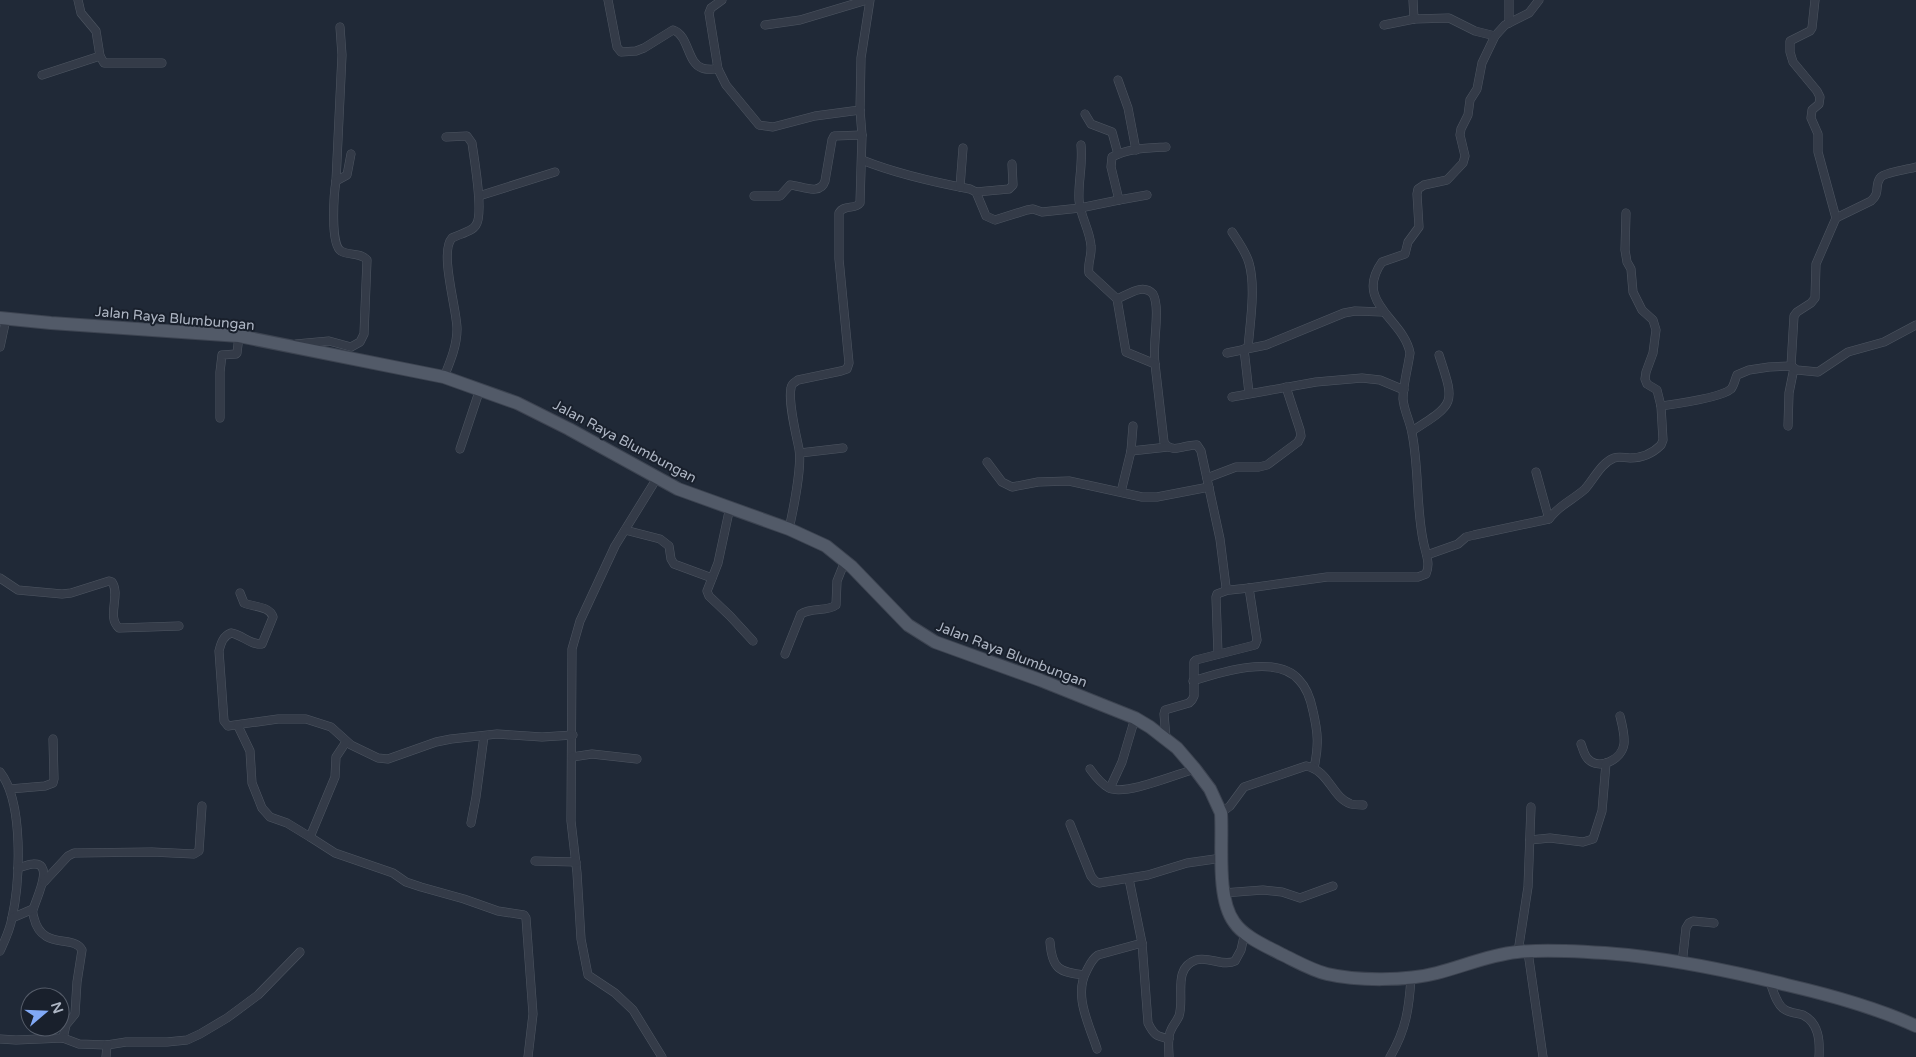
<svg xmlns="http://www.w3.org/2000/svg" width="1916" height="1057" font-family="'Varela Round',sans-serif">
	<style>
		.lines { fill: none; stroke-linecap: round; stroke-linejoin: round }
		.minor-casing { stroke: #4e5662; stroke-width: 9 }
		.primary-casing { stroke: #3d4451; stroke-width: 14 }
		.minor { stroke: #343b48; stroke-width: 8 }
		.primary { stroke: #525a68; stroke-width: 12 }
		.labels { text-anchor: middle; stroke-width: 4; stroke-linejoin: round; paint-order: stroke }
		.street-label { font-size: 14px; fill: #aeb6c4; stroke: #19202c }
	</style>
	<rect width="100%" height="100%" fill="#202937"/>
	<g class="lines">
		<defs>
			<g id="minor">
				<path d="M78 0 81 13 96 31 100 56 104 63H162"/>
				<path d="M608 0 617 47 621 52 636 51 644 48 673 30C689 35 687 63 702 68 707 70 713 69 718 69"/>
				<path d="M722 0 711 8 709 13 718 69 726 85 759 125 773 127 815 116 860 110"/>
				<path d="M1413 0 1414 19 1449 18 1475 31 1495 36"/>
				<path d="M1509 23V0"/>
				<path d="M765 25 800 20 867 0"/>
				<path d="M1384 25 1414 19"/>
				<path d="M42 75 100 56"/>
				<path d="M1118 80 1128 108 1136 150"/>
				<path d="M1085 114 1091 124 1112 132 1118 154"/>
				<path d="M1081 145C1083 164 1078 182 1079 200 1080 216 1090 230 1091 246 1092 256 1087 264 1089 273L1117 299C1129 294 1143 283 1153 294 1161 309 1152 344 1155 364"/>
				<path d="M862 160C897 174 933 182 970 189L976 192 986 216 995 220 1027 210 1033 209 1042 212 1080 208 1119 200 1111 167 1112 157C1128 148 1148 148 1166 147"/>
				<path d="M336 181 342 55 340 27"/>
				<path d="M960 187 963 148"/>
				<path d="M976 192 1009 189 1013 185 1012 164"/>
				<path d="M479 196 555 172"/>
				<path d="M754 196H780L790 185C802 186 820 196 825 181L832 140 834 136 862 135"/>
				<path d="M1119 200 1147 195"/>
				<path d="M1626 213 1625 250 1627 262 1631 269 1633 292 1642 310 1653 320 1656 330 1653 353 1646 372 1645 379 1647 384 1657 390 1661 406"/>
				<path d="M1836 218 1871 201C1881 192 1874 187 1880 178 1883 173 1909 169 1916 167"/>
				<path d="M1232 232C1238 241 1246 252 1249 263 1256 287 1250 323 1248 348"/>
				<path d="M1117 299 1126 352 1155 364 1164 442C1172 455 1185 444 1197 445L1201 451 1220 539 1226 587 1230 590 1249 588"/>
				<path d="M296 344 329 341 351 347 360 342 364 334 367 260C360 252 349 256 341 251 330 245 334 193 336 181L347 175 351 154"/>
				<path d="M0 347 6 319"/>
				<path d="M1244 349 1249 393"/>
				<path d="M1227 353 1266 345 1344 313 1355 311 1383 312"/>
				<path d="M1791 366 1794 316 1797 312 1811 303 1815 298 1816 264 1836 218 1818 152V134L1811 118 1812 110 1819 104 1820 97 1817 91 1793 62 1790 52V41L1810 31 1812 28 1815 0"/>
				<path d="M444 377C450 362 457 346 457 329 457 309 439 252 452 238 459 234 472 232 476 225 484 214 474 158 472 143L467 136 446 137"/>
				<path d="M1232 397 1316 382 1362 378 1380 380 1404 390"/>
				<path d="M220 418V372L222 355 236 354 237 353 239 336"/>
				<path d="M1788 426 1789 393 1794 368"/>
				<path d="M1412 431C1456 403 1455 404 1439 355"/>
				<path d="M460 449 480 389"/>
				<path d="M1131 451 1168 447"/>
				<path d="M800 453 843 448"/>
				<path d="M987 462 1002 482 1012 487 1038 482 1069 481 1142 497H1157L1209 487"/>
				<path d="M1536 472 1549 519"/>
				<path d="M657 478 615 546 580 621 572 649 571 821 577 873 581 939 588 975 615 993 633 1010 662 1057"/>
				<path d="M1207 478 1236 467H1259L1267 465 1298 442 1301 436 1300 430 1286 387"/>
				<path d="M1121 492 1131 451 1133 426"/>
				<path d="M730 507 718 563 707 591 709 596 730 616 753 641"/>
				<path d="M789 529C793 511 802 466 799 449 796 434 788 402 791 388 791 384 795 382 798 380L841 371 847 369 849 363 839 259V213C844 204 855 210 860 203L862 135 860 110 861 58 870 0"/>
				<path d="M625 530 660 539 669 546 671 559 674 564 712 578"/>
				<path d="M1427 555 1458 544 1466 537 1474 535 1549 519C1559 505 1573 500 1585 489 1594 479 1601 463 1614 458 1619 456 1625 458 1630 458 1642 458 1652 454 1661 445L1663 440 1661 406C1675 404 1721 398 1731 389 1734 386 1735 379 1737 375L1749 370 1769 367 1791 366 1797 370 1818 372 1848 352 1884 342 1916 325"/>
				<path d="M0 578 18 590 62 594 71 593 109 581 112 582C121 595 106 617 119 628L179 626"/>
				<path d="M240 593 244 603C253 607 270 606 273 617L262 644C250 645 243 635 231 633 223 636 221 643 219 651L224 721 228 726 278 719H306L331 727 351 745 378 758 388 759 436 742 451 739 497 734 542 737 573 735"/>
				<path d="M785 654 801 614C812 607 827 612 836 605L837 581 845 561"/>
				<path d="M1218 654 1216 597 1217 594 1228 590"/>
				<path d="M1193 681C1221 672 1277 654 1299 680 1307 688 1311 701 1313 711 1318 733 1319 745 1314 768"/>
				<path d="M238 726 250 751 252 783 262 808 270 817 287 823 310 837"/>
				<path d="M1166 738 1164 714 1165 710 1189 703 1192 700 1194 696V662L1196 660 1255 645 1257 640 1249 588 1327 577H1418L1426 574C1431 563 1425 552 1423 540 1416 505 1419 468 1412 433 1410 421 1404 411 1403 399 1403 384 1408 368 1410 353 1404 319 1353 303 1382 262L1405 254 1408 242 1419 227 1417 194 1418 189 1424 185 1447 180 1463 163 1465 156 1460 135 1461 129 1468 115 1470 100 1477 89 1482 63 1495 36 1505 25 1529 13 1539 0"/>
				<path d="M346 742 336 757 335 777 310 837 335 853 393 873 406 882 421 887 464 899 498 911 524 915 526 918 533 1014 528 1057"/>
				<path d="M1581 744C1583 749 1584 755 1588 759 1600 771 1622 759 1624 744 1625 735 1622 724 1620 716"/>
				<path d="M572 757 592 754 637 759"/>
				<path d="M1090 769C1095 776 1101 784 1109 788 1125 796 1177 774 1195 769"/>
				<path d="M0 772C24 802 20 881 12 918 10 930 5 940 0 951"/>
				<path d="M1110 788 1122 762 1135 718"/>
				<path d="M10 789 45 786 53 783 54 779 53 739"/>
				<path d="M1221 813 1230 806 1244 787 1306 766C1329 770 1332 798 1351 804 1355 805 1359 805 1363 805"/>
				<path d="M471 823 476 797 484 736"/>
				<path d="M1070 824 1091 876 1095 881 1099 883 1148 875 1187 863 1222 858"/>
				<path d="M1530 840 1550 838 1583 842 1593 839 1602 811 1606 763"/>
				<path d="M535 861 576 862"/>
				<path d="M18 868C23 867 29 864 33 864 55 862 36 899 34 907 32 910 33 915 34 918 42 951 74 934 82 950L77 982 75 1014 66 1025 63 1038"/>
				<path d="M1129 879 1142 943 1148 1023C1154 1035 1156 1036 1169 1039"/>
				<path d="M44 882 68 856 74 853 152 852 194 854 199 851 202 806"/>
				<path d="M1223 893 1263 890 1282 892 1300 898 1333 886"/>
				<path d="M12 918 33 909"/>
				<path d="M1050 942C1052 969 1059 972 1084 975"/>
				<path d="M1518 952 1528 887 1531 807"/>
				<path d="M1528 952 1543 1057"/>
				<path d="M1682 964 1686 928 1689 923 1693 921 1714 923"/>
				<path d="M1769 980C1773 989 1776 1004 1784 1009 1789 1013 1797 1013 1803 1015 1819 1023 1820 1041 1819 1057"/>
				<path d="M0 1039 16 1040 63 1038 79 1044 107 1045 126 1042H167L187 1040 200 1034 227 1018 258 995 300 952"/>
				<path d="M1097 1049C1089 1024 1073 995 1087 970 1090 964 1092 959 1098 955L1142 943"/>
				<path d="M106 1057 107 1045"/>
				<path d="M1169 1057C1169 1049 1167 1037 1171 1030 1173 1025 1177 1021 1179 1016 1185 998 1172 968 1196 960 1209 956 1223 967 1235 961L1241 950 1245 932"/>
				<path d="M1390 1057C1406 1030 1409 1009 1411 978"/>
			</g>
			<path id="primary" d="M0 318 51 323 239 336 444 377 517 403 569 429 678 489 789 529 826 546 852 567 908 625 935 642 1040 680 1135 718 1150 727 1177 748 1195 769 1210 789 1221 813C1223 844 1216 897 1234 922 1244 937 1266 946 1281 954 1296 961 1311 970 1327 974 1357 981 1407 981 1437 973 1464 966 1489 955 1517 952 1551 949 1594 952 1628 955 1682 961 1735 972 1787 985 1830 995 1875 1007 1916 1026"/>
		</defs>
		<!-- minor casing -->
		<use href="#minor" class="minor-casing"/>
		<!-- primary casing -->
		<use href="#primary" class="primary-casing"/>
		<!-- minor -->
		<use href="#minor" class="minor"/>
		<!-- primary -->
		<use href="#primary" class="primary"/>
	</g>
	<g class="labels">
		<!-- street labels -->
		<g class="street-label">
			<text transform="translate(175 318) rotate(5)" y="5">Jalan Raya Blumbungan</text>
			<text transform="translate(625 441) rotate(28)" y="5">Jalan Raya Blumbungan</text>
			<text transform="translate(1012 654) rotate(21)" y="5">Jalan Raya Blumbungan</text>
		</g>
	</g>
	<!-- north arrow -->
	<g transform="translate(45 1012) rotate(71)"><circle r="24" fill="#19202c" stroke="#555c69"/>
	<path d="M0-4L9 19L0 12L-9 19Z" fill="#81a9f6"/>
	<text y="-8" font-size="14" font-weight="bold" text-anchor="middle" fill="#aeb6c4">N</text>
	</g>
</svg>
